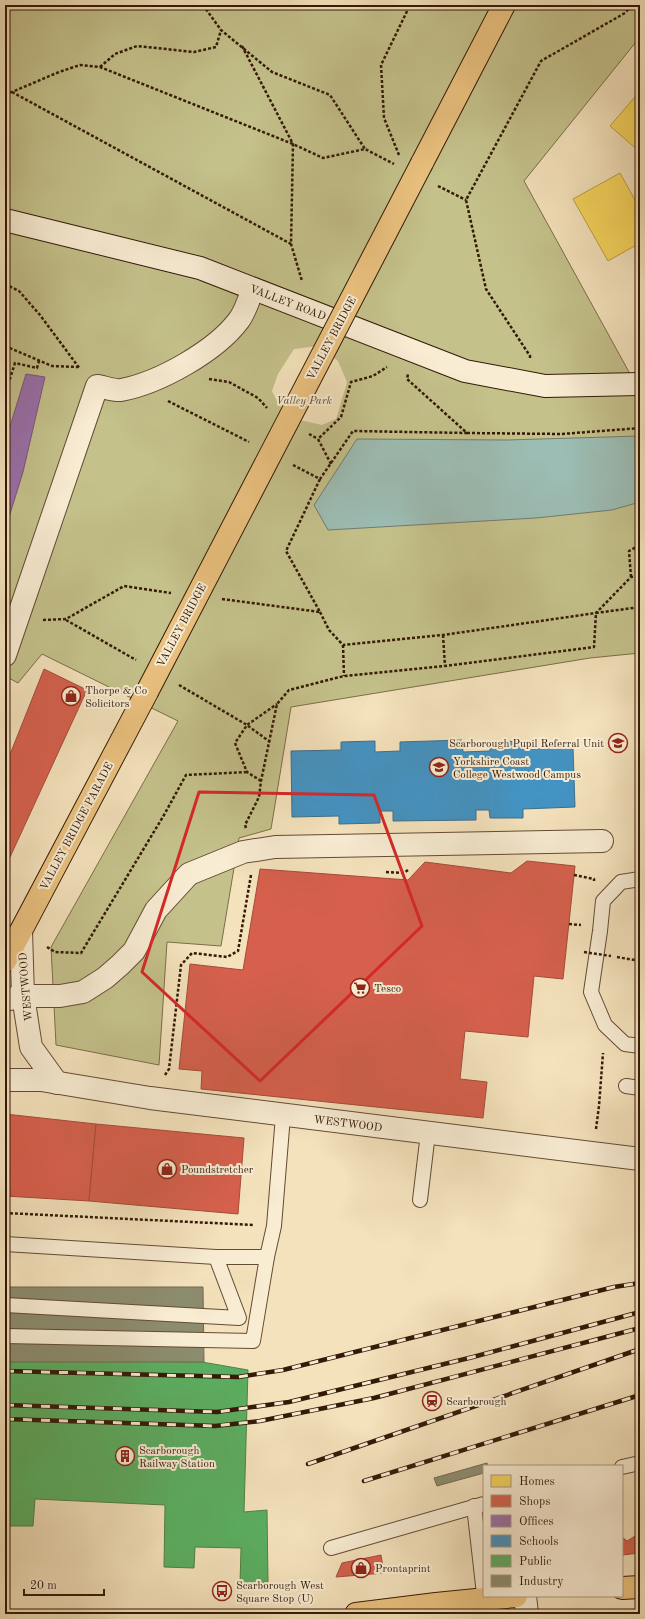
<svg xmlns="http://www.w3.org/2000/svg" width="645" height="1619" font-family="'Old Standard TT',serif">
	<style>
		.green { fill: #c4c18b; stroke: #7c6d49 }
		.water { fill: #9cbdb4; stroke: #727b6f }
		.pier { fill: #f4e2bc }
		.homes { fill: #f6d55c; stroke: #bc9d42 }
		.shops { fill: #d6604d; stroke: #a54b38 }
		.offices { fill: #9970ab; stroke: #7b567a }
		.schools { fill: #4393c3; stroke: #3e6e8b }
		.public { fill: #5aae61; stroke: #4f8146 }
		.industry { fill: #8c8c6e; stroke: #726a4f }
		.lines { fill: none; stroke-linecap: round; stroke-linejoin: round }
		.lane-casing { stroke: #644b34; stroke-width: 16 }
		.street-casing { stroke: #644b34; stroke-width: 24 }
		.secondary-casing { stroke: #341907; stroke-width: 24 }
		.highway-casing { stroke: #341907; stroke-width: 24 }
		.path { stroke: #341907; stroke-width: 2.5; stroke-dasharray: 3 2; stroke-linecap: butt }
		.lane { stroke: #f8ecd3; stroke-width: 14 }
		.street { stroke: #f8ecd3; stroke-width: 22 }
		.secondary { stroke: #f8ecd3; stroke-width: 22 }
		.highway { stroke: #eac17e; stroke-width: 22 }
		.rail-casing { stroke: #341907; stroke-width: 4.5 }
		.rail { stroke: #f8ecd3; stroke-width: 3; stroke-dasharray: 9; stroke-linecap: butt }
		.highway-bridge-casing { stroke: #341907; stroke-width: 24; stroke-linecap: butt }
		.path-bridge { stroke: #341907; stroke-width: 2.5; stroke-dasharray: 3 2; stroke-linecap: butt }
		.highway-bridge { stroke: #eac17e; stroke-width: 22 }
		.marked { fill: none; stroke: #d62828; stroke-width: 3; stroke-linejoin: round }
		.labels { text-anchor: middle; stroke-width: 4; stroke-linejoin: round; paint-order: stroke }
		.street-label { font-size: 11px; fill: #341907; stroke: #f8ecd3 }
		.park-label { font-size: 11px; font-style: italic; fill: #5f4b2f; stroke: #f8ecd3 }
		.poi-label { font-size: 11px; fill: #341907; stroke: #f8ecd3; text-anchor: start }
	</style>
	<rect width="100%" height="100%" fill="#f4e2bc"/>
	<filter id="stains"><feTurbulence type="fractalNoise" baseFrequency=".005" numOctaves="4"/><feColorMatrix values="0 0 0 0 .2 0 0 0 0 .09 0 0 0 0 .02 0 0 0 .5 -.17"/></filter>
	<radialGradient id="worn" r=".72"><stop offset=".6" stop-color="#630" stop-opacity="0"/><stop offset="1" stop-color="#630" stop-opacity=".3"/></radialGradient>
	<!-- green -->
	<path class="green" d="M5 5H640V37L524 181 640 392V653L590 658 291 707 271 829 239 838 221 946 167 942 159 1065 56 1045 51 947 178 721 42 654 18 683 5 676Z"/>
	<!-- water -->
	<path class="water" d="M640 436V502L612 510 536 518 328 530 314 505 357 439 507 440Z"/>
	<!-- pier -->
	<path class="pier" d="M318 346 338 361 347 382 336 419 322 425 291 418 278 403 272 391 278 374 294 349Z"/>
	<!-- homes -->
	<g class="homes">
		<path d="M640 91V152L610 126Z"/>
		<path d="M620 173 640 209V243L608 261 573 199Z"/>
	</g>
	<!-- shops -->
	<g class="shops">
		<path d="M44 669 87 690 5 868V767Z"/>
		<path d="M527 861 575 866 563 979 534 976 528 1037 465 1031 460 1079 487 1082 483 1118 201 1089 202 1071 179 1069 190 964 243 970 260 869 408 880 425 862 511 873Z"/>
		<path d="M5 1114 96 1124 89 1201 5 1196Z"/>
		<path d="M96 1124 244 1138 238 1214 89 1201Z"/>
		<path d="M640 1533V1553L622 1555V1537L627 1541Z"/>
		<path d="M381 1555 384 1573 336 1577 342 1563Z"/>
	</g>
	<!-- offices -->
	<path class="offices" d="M26 374 45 377 23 472 5 530V443Z"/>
	<!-- schools -->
	<path class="schools" d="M462 740 463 752 490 751V742L522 741V749L573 748 575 807 523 809V818H490L489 810H476V820L393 821V811H380V823L339 824V816L292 817 291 751 341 750V742L375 741V752L400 751V742Z"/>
	<!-- public -->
	<path class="public" d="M5 1360 202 1362 248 1370 244 1512 267 1510 268 1582 240 1584 241 1548 195 1547 194 1568 164 1567 165 1505 35 1499 33 1526H5Z"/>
	<!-- industry -->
	<g class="industry">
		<path d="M5 1287H203L204 1362H5Z"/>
		<path d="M487 1463 488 1466H484V1473L437 1486 434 1478Z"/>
	</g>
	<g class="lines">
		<defs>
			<g id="lane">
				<path d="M640 879 621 882 603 901 600 931 591 992 605 1025 625 1044 640 1046"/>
				<path d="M626 1086 640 1088"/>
				<path d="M420 1200 428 1133"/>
				<path d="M5 1244 216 1257H267"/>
				<path d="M5 1305 239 1318 216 1257"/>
				<path d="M5 1336 253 1341 267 1257 274 1226 283 1116"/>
				<path d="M622 1467 640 1463"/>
				<path d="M474 1506 484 1594"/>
				<path d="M331 1548 484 1504"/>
			</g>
			<g id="street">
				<path d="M5 655 97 386C104 387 115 391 121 390 159 383 216 351 239 320 245 312 249 299 253 289"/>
				<path d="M21 931 23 996 31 1047 57 1083"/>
				<path d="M5 1000 23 996H60L83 992 105 978 120 965 134 951 156 910 189 874 243 852 275 847 602 841"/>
				<path d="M5 1080H41L150 1098 640 1159"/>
				<path d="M525 1596 527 1614"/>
			</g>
			<path id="secondary" d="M5 220 200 268 465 371 545 386 640 384"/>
			<g id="highway">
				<path d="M422 163 504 5"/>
				<path d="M5 961 147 692"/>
				<path d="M622 1588 640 1587"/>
				<path d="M356 1614 436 1604 516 1596"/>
			</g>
		</defs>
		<!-- lane casing -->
		<use href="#lane" class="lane-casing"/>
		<!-- street casing -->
		<use href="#street" class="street-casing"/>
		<!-- secondary casing -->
		<use href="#secondary" class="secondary-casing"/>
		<!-- highway casing -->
		<use href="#highway" class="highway-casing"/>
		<!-- path -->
		<g class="path">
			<path d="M203 5 221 30 272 72 330 95 365 149"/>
			<path d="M242 46 293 144 291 244 302 281"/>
			<path d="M100 67 115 54 137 46 194 52 216 47 221 30"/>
			<path d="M12 92 291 244"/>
			<path d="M5 93 12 92 59 72 80 65 100 67 293 144 323 158 365 149 394 164"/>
			<path d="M399 155 384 118 381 65 410 5"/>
			<path d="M438 186 466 200"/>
			<path d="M5 284 19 291 40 315 80 369"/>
			<path d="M5 346 52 366 78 367"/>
			<path d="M530 358V356L486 289 466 200 541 61 625 13 632 5"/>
			<path d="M209 379 229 382 258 398 267 408"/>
			<path d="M5 394 15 363 37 368 39 361"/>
			<path d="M168 401 249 442"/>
			<path d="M467 433 562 434 640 428"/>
			<path d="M309 434 318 439"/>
			<path d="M331 464 318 439 341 417 351 382 373 376 387 367"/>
			<path d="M293 465 320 479 353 431 467 433 407 379 408 374"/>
			<path d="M631 577 629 551 640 545"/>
			<path d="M222 599 320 612 286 551 320 479"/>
			<path d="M320 612 329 630 343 645 443 635 596 613 631 577 640 576"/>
			<path d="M43 620 66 619 124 586 171 593"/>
			<path d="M66 620 136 660"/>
			<path d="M443 635 445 666"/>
			<path d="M343 645 344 676"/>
			<path d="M179 685 247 725 270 742"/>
			<path d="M261 781 247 772 235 743 247 725 277 704"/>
			<path d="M246 828 245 825 259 797 261 781 277 704 289 690 344 676 445 666 594 647 596 613 640 607"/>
			<path d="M386 872 404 873 408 870"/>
			<path d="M574 875 594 879V881"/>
			<path d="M569 924 581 925"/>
			<path d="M47 947 55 952 81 953 164 815 186 775 247 772"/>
			<path d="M617 957 640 961"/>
			<path d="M165 1075 169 1069 181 965 192 953 227 957 238 951 251 875"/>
			<path d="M596 1129 599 1106 603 1053"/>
			<path d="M5 1213 254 1225"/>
		</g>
		<!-- lane -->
		<use href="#lane" class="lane"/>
		<!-- street -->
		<use href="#street" class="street"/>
		<!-- secondary -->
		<use href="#secondary" class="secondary"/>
		<!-- highway -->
		<use href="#highway" class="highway"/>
		<defs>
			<g id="rail">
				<path d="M5 1371 238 1377 283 1370 614 1287 640 1283"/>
				<path d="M5 1405 217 1412 289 1402 473 1357 640 1312"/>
				<path d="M5 1419 215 1426 260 1421 374 1398 640 1328"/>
				<path d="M308 1464 640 1349"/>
				<path d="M364 1481 640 1395"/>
			</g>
		</defs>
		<!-- rail casing -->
		<use href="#rail" class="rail-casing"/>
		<!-- rail -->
		<use href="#rail" class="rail"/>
		<defs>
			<path id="highway-bridge" d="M147 692 422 163"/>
		</defs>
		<!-- highway-bridge casing -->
		<use href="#highway-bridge" class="highway-bridge-casing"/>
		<!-- path-bridge -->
		<path class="path-bridge" d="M584 952 611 956"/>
		<!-- highway-bridge -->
		<use href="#highway-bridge" class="highway-bridge"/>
	</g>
	<!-- marked area -->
	<path class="marked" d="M199 792 374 795 422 926 260 1081 142 972Z"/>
	<!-- icons -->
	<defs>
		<symbol id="shop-ring" viewBox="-11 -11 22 22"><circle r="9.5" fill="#f8ecd3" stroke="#8f2418" stroke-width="1.5"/><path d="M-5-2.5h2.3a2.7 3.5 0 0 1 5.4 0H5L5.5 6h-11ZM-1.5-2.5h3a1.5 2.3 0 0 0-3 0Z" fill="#8f2418"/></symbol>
		<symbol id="school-ring" viewBox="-11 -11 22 22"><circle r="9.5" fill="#f8ecd3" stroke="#8f2418" stroke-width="1.5"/><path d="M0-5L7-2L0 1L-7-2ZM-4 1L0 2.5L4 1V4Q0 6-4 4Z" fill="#8f2418"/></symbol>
		<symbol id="university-ring" viewBox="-11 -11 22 22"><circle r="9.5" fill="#f8ecd3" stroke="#8f2418" stroke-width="1.5"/><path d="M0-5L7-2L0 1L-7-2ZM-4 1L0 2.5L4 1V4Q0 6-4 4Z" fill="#8f2418"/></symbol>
		<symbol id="supermarket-ring" viewBox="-11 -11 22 22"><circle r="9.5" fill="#f8ecd3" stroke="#8f2418" stroke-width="1.5"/><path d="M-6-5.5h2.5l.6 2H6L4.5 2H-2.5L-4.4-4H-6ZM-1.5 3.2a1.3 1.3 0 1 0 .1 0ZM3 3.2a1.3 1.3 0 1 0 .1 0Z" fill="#8f2418"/></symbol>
		<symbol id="station-ring" viewBox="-11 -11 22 22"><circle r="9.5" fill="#f8ecd3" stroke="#8f2418" stroke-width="1.5"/><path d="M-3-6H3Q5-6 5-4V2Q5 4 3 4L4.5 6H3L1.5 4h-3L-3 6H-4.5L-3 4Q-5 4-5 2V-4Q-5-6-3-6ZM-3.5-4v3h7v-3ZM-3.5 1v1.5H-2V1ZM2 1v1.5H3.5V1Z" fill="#8f2418"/></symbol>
		<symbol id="building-ring" viewBox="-11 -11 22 22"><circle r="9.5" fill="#f8ecd3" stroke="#8f2418" stroke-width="1.5"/><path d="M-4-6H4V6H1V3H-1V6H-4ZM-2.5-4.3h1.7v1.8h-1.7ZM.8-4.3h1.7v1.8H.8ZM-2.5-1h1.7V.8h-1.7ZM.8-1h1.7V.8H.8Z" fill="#8f2418"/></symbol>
		<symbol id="bus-ring" viewBox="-11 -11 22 22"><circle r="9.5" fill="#f8ecd3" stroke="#8f2418" stroke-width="1.5"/><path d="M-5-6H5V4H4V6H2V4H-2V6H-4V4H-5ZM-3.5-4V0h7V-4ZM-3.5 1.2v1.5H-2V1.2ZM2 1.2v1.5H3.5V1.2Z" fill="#8f2418"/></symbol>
	</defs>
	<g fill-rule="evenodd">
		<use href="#shop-ring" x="60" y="685" width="22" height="22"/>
		<use href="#school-ring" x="607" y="732" width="22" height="22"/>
		<use href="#university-ring" x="428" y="756" width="22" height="22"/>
		<use href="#supermarket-ring" x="349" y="977" width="22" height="22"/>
		<use href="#shop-ring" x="156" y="1158" width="22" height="22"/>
		<use href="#station-ring" x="421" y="1390" width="22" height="22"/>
		<use href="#building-ring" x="114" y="1445" width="22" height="22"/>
		<use href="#shop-ring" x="350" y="1557" width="22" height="22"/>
		<use href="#bus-ring" x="211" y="1580" width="22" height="22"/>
	</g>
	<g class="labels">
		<!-- street labels -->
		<g class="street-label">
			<text transform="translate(288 302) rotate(21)" y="4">VALLEY ROAD</text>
			<text transform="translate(331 338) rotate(-62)" y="4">VALLEY BRIDGE</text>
			<text transform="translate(181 625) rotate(-62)" y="4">VALLEY BRIDGE</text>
			<text transform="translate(76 826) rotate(-62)" y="4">VALLEY BRIDGE PARADE</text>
			<text transform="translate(25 987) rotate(-95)" y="4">WESTWOOD</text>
			<text transform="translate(348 1123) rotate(7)" y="4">WESTWOOD</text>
		</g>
		<!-- park labels -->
		<g class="park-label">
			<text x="304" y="404">Valley Park</text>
		</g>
		<!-- poi labels -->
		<g class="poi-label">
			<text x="85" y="694">Thorpe &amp; Co<tspan x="85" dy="13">Solicitors</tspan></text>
			<text x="604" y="747" text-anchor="end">Scarborough Pupil Referral Unit</text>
			<text x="453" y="765">Yorkshire Coast<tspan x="453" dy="13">College Westwood Campus</tspan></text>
			<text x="374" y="992">Tesco</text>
			<text x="181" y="1173">Poundstretcher</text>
			<text x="446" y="1405">Scarborough</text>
			<text x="139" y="1454">Scarborough<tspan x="139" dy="13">Railway Station</tspan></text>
			<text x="375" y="1572">Prontaprint</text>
			<text x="236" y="1589">Scarborough West<tspan x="236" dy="13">Square Stop (U)</tspan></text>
		</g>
	</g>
	<!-- margin -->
	<rect width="645" height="1619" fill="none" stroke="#f4e2bc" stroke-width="20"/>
	<rect x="6" y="6" width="633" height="1607" fill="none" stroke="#341907" stroke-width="2"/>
	<rect x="10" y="10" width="625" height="1599" fill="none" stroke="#341907"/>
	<!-- legend -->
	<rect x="483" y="1465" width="140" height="132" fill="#f8ecd3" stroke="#aa9881"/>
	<rect x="491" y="1475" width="20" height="12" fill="#f6d55c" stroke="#aa9881"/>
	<text x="519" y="1485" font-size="12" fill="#341907">Homes</text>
	<rect x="491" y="1495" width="20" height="12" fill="#d6604d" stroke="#aa9881"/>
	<text x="519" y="1505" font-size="12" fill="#341907">Shops</text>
	<rect x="491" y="1515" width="20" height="12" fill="#9970ab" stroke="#aa9881"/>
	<text x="519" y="1525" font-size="12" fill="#341907">Offices</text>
	<rect x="491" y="1535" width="20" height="12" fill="#4393c3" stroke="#aa9881"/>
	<text x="519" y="1545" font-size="12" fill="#341907">Schools</text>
	<rect x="491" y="1555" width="20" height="12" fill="#5aae61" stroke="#aa9881"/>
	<text x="519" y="1565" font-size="12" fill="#341907">Public</text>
	<rect x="491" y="1575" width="20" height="12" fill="#8c8c6e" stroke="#aa9881"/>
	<text x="519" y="1585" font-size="12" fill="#341907">Industry</text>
	<!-- scale -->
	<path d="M24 1589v6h80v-6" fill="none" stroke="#341907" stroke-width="2"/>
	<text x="30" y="1589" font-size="12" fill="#341907" stroke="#f8ecd3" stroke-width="3" paint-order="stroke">20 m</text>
	<rect width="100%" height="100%" filter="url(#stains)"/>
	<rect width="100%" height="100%" fill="url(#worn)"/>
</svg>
